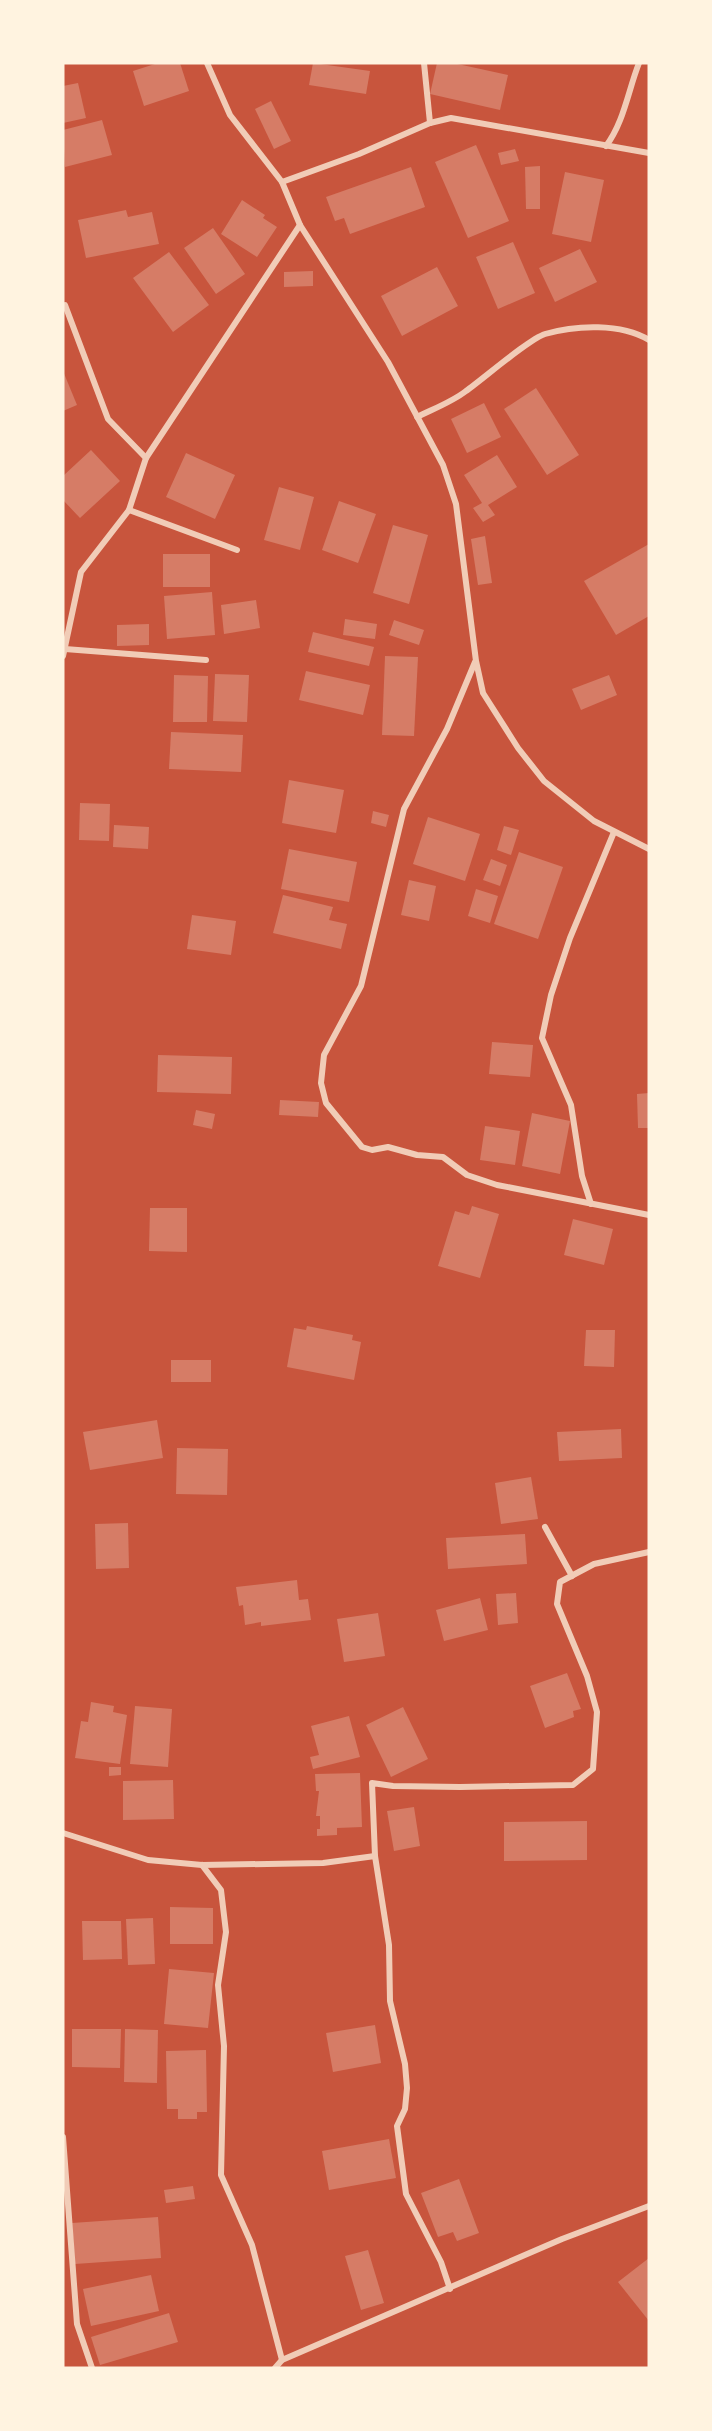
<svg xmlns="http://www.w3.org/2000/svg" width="712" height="2431" font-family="'DejaVu Sans',sans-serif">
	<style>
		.building { fill: #d67c66 }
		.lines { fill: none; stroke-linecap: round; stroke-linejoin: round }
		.minor { stroke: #f1ccb7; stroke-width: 6 }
	</style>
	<rect width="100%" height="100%" fill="#c8553d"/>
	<!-- building -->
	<g class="building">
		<path d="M158 63H180L189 91 144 106 133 71Z"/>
		<path d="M313 63 370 71 366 94 309 85Z"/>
		<path d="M437 63H453L508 75 500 110 430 94Z"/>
		<path d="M78 83 86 118 63 123V86Z"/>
		<path d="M271 101 291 141 274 149 255 109Z"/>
		<path d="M102 120 112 155 65 167 63 130Z"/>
		<path d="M476 145 509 221 468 238 435 162Z"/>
		<path d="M515 149 519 161 501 165 498 153Z"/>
		<path d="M540 166V209H526L525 167Z"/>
		<path d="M411 167 425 207 350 234 344 218 335 221 326 197Z"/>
		<path d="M565 172 604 180 591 242 552 234Z"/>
		<path d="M242 200 265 215 263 218 277 227 257 257 221 234Z"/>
		<path d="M126 210 128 217 152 212 159 244 86 258 78 220Z"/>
		<path d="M213 228 245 274 216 294 184 248Z"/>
		<path d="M513 242 535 293 498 309 476 257Z"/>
		<path d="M580 249 597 282 555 302 539 268Z"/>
		<path d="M169 252 209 305 173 332 133 278Z"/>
		<path d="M437 267 458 306 402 336 381 296Z"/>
		<path d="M313 271V286L284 287V272Z"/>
		<path d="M63 371 77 405 63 411Z"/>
		<path d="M536 388 579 455 547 475 504 409Z"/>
		<path d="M484 403 501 437 467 453 451 419Z"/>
		<path d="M91 450 120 481 80 518 63 500V476Z"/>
		<path d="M186 453 235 475 215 519 166 497Z"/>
		<path d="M497 455 517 487 488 505 495 515 483 522 473 508 482 503 464 475Z"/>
		<path d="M279 487 314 497 300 550 264 540Z"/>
		<path d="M339 501 376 514 358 563 322 550Z"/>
		<path d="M393 525 428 535 409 604 373 593Z"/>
		<path d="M485 536 492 583 478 585 471 539Z"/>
		<path d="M649 544V616L616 635 584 581Z"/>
		<rect x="163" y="554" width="47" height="33"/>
		<path d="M212 592 215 635 167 639 164 596Z"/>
		<path d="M256 600 260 628 224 634 221 605Z"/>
		<path d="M345 619 377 624 375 639 343 635Z"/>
		<path d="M394 620 424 630 419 645 389 635Z"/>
		<path d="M149 624V645L117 646V625Z"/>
		<path d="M313 632 374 647 369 666 308 652Z"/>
		<path d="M385 656 418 657 414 736 382 735Z"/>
		<path d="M306 671 370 685 363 715 299 700Z"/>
		<path d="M215 674 249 675 247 722 213 721Z"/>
		<path d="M174 675 208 676 207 722H173Z"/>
		<path d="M609 675 617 695 581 710 572 689Z"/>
		<path d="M171 732 243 735 241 772 169 769Z"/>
		<path d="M289 780 344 790 336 833 282 823Z"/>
		<path d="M80 803 110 804 109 841 79 840Z"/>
		<path d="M373 811 389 815 386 827 371 823Z"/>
		<path d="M428 817 480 834 465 881 413 864Z"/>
		<path d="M114 825 149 827 148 849 113 847Z"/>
		<path d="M504 826 519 830 511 855 497 850Z"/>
		<path d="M289 849 357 862 349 902 281 889Z"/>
		<path d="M519 852 563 867 538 939 494 924Z"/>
		<path d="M491 859 507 865 500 886 483 880Z"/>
		<path d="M409 880 436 886 429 921 401 915Z"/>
		<path d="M476 889 498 896 490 923 468 916Z"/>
		<path d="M283 895 333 907 329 920 347 924 341 949 273 933Z"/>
		<path d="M192 915 236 921 231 955 187 949Z"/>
		<path d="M492 1042 533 1045 530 1077 489 1074Z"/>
		<path d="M158 1055 232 1057 231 1094 157 1092Z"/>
		<path d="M649 1093V1128H638L637 1094Z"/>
		<path d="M280 1100 319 1102 318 1117 279 1115Z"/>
		<path d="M196 1110 215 1114 212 1129 193 1125Z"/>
		<path d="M532 1113 570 1121 560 1174 522 1166Z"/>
		<path d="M485 1126 520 1131 515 1165 480 1160Z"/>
		<path d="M472 1206 499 1214 480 1278 438 1266 455 1211 469 1215Z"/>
		<path d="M150 1208H187V1252L149 1251Z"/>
		<path d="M573 1219 613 1229 604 1265 564 1255Z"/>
		<path d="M307 1326 353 1335 352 1340 361 1342 354 1380 287 1367 294 1328 306 1330Z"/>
		<path d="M586 1330H615L614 1367 584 1366Z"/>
		<rect x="171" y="1360" width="40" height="22"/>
		<path d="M157 1420 163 1458 90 1470 83 1432Z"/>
		<path d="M621 1429 622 1458 559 1461 557 1432Z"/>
		<path d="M177 1448 228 1449 227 1495 176 1494Z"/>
		<path d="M531 1477 538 1519 501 1524 495 1483Z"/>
		<path d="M128 1523 129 1568 96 1569 95 1524Z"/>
		<path d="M525 1534 527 1564 448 1569 446 1538Z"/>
		<path d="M297 1580 299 1600 308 1599 311 1620 261 1626V1622L245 1625 243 1605 239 1606 236 1587Z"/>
		<path d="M516 1593 518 1623 498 1625 496 1594Z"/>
		<path d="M480 1598 488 1630 444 1641 436 1610Z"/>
		<path d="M378 1613 385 1656 344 1662 337 1619Z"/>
		<path d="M567 1673 581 1709 573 1711 574 1717 545 1728 530 1686Z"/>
		<path d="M91 1702 114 1706 113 1712 127 1715 120 1764 75 1758 81 1721 88 1722Z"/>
		<path d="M135 1706 172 1709 168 1767 130 1764Z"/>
		<path d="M403 1707 428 1759 391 1777 366 1725Z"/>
		<path d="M349 1716 360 1757 313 1769 310 1757 319 1755 311 1726Z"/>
		<path d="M109 1767H121V1775L109 1776Z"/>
		<path d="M360 1773 362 1827 337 1828V1835L317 1836V1829H320V1816H316L319 1791H316L315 1774Z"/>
		<path d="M173 1780 174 1819 123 1820V1781Z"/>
		<path d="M414 1807 420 1846 394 1851 387 1811Z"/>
		<path d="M587 1821V1860L504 1861V1822Z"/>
		<path d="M170 1907 213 1908V1944H170Z"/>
		<path d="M153 1918 155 1964 128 1965 126 1919Z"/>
		<path d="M82 1921H121L122 1959 83 1960Z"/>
		<path d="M169 1969 214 1973 208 2028 164 2024Z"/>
		<path d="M375 2025 381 2063 333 2072 326 2033Z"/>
		<path d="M72 2029H121L120 2068 72 2067Z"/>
		<path d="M125 2029 158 2030 157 2083 124 2082Z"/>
		<path d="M206 2050 207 2112H197V2119H178V2109H167L166 2051Z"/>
		<path d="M389 2139 396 2178 329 2190 322 2151Z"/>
		<path d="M459 2179 479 2233 457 2241 453 2232 438 2237 421 2193Z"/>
		<path d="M193 2186 195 2199 166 2203 164 2190Z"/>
		<path d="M158 2217 161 2258 75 2264 72 2223Z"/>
		<path d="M368 2250 384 2303 361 2310 345 2256Z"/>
		<path d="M649 2258V2321L618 2282Z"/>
		<path d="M151 2275 159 2311 91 2326 83 2289Z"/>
		<path d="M169 2313 178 2342 100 2365 91 2337Z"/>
	</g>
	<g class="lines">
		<!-- minor -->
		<g class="minor">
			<path d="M207 63 230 115 282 182 300 225 388 362 443 465 456 504 476 661 483 693 518 748 544 781 594 821 649 849"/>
			<path d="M424 63 430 123"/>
			<path d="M606 146C624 122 628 91 639 63"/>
			<path d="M282 182 359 154 430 123 451 118 649 153"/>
			<path d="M65 305 108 419 146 458"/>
			<path d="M417 417C433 409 452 402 466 391 483 379 529 339 545 334 576 325 621 323 649 340"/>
			<path d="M129 510 237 550"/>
			<path d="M65 649 206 660"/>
			<path d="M63 656 81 572 129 510 146 458 300 225"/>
			<path d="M475 662 447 729 404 809 361 986 324 1055 321 1083 326 1103 362 1147 372 1150 388 1147 417 1155 443 1157 467 1175 497 1185 649 1215"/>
			<path d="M591 1204 582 1176 571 1105 542 1038 551 995 570 938 614 832"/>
			<path d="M545 1527 572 1576"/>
			<path d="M63 1833 148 1860 202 1865 323 1863 375 1856 389 1945 390 2001 405 2064 407 2088 405 2109 397 2126 406 2194 441 2262 450 2289"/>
			<path d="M375 1856 372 1783 393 1786 460 1787 573 1785 593 1769 597 1712 587 1676 557 1604 560 1582 594 1564 649 1552"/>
			<path d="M202 1865 221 1890 226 1932 218 1985 224 2046 221 2175 252 2245 282 2360"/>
			<path d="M63 2137 77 2324 92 2368"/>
			<path d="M275 2368 282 2360 562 2239 649 2206"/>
		</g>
	</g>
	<!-- border -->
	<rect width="712" height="2431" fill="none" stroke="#fff3e0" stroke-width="129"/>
</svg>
